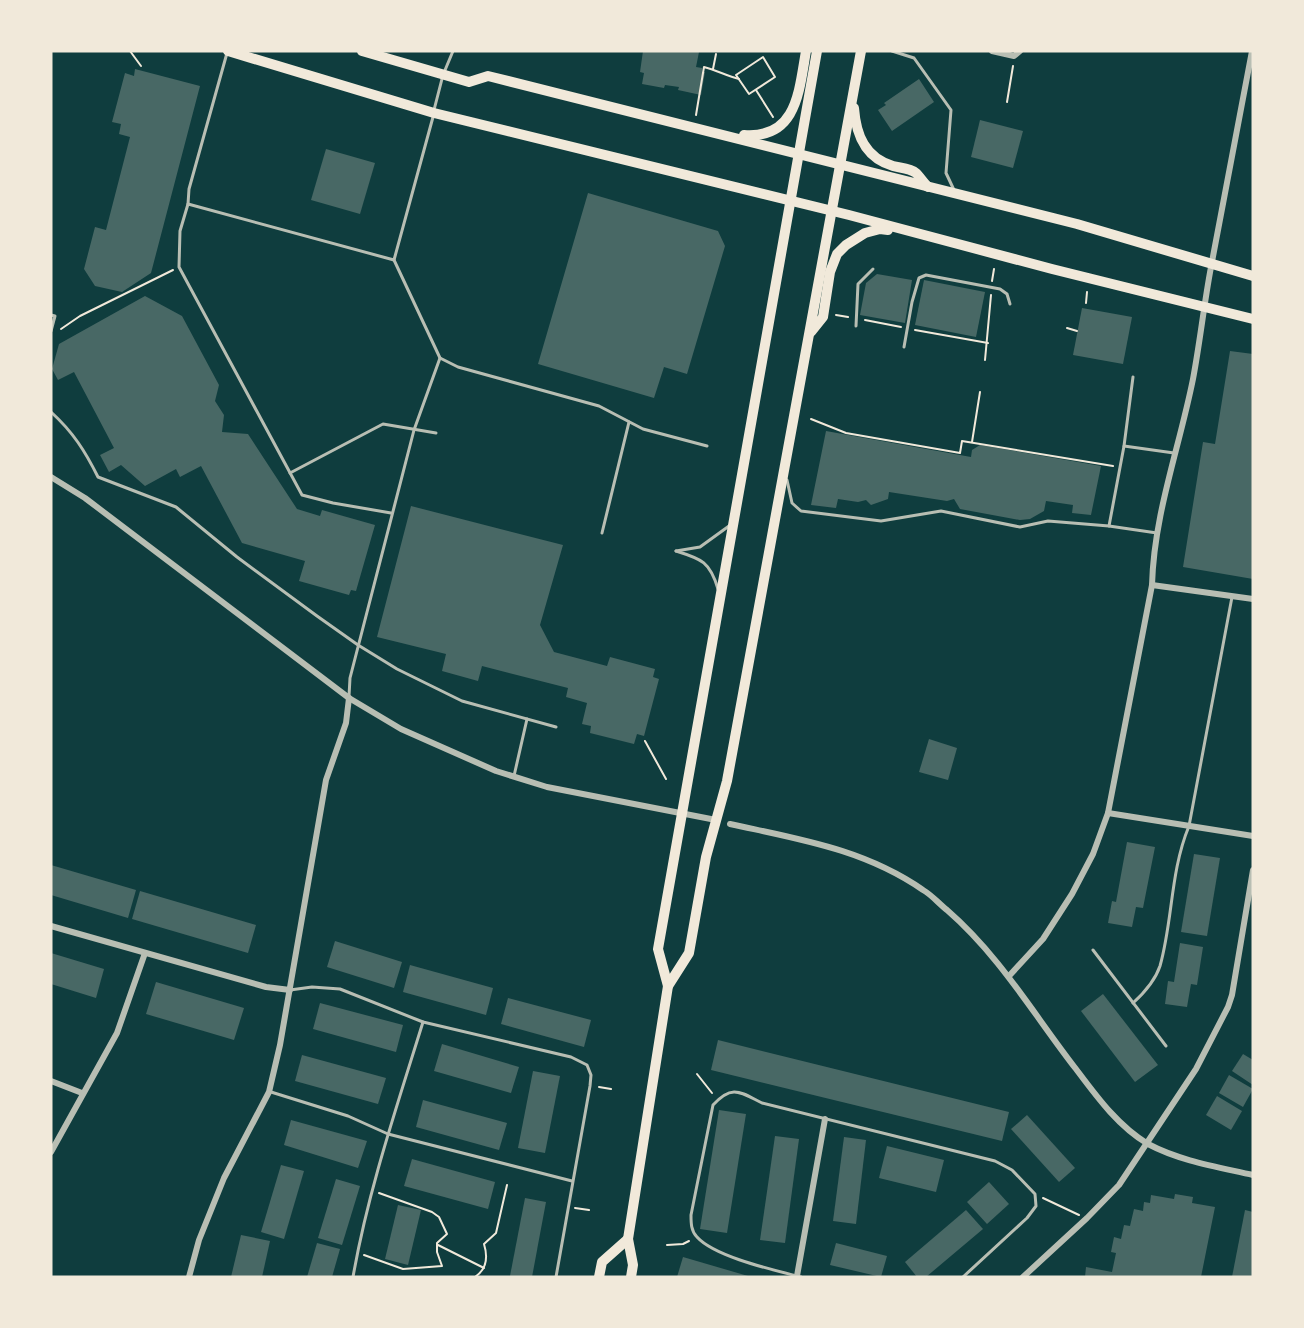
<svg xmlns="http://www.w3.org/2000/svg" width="1304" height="1328" font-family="'Nunito Sans',sans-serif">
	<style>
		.building { fill: #486865 }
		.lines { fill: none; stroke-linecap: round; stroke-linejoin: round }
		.path { stroke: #f1e9da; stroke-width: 2 }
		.service { stroke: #b8beb3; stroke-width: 3 }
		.minor { stroke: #b8beb3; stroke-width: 6 }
		.primary { stroke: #f1e9da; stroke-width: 10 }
	</style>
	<rect width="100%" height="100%" fill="#0f3d3e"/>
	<!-- building -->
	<g class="building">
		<path d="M643 51 699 52 696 67 702 68V72H705L701 95 678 90 679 87 665 85 664 88 642 84 644 73 640 72Z"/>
		<path d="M135 69 200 86 151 273 122 292 95 286 84 269 95 227 106 230 130 137 119 134 121 124 112 122 125 73 134 76Z"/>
		<path d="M919 79 934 102 892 131 878 110 886 105 884 103Z"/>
		<path d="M980 120 1023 131 1013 168 971 157Z"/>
		<path d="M326 149 375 163 360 214 311 200Z"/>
		<path d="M588 193 718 231 725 246 687 374 664 367 654 398 538 364Z"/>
		<path d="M877 274 912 280 905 323 860 315 866 283Z"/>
		<path d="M924 280 985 292 976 337 915 325Z"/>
		<path d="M145 296 182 316 219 385 215 401 224 415 222 432 248 434 297 509 320 516 322 510 375 525 356 591 351 590 349 595 299 581 305 561 242 543 201 466 180 477 176 469 145 486 121 465 109 472 100 455 114 448 74 372 58 380 52 369 59 344Z"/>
		<path d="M1082 308 1132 317 1123 364 1073 355Z"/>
		<path d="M1230 351 1253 354V579L1183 567 1203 442 1215 444Z"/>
		<path d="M826 431 971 457 972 450 980 445 1101 466 1091 515 1072 513 1073 505 1046 501 1044 511 1030 519 1020 520 960 509 954 499 947 501 889 492 888 499 871 505 866 500 858 502 838 499 836 508 811 505Z"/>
		<path d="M411 506 563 545 540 625 554 652 607 666 610 657 655 669 653 677 659 679 644 736 637 734 634 744 590 733 591 726 582 724 587 703 566 697 568 688 482 666 478 681 442 671 446 654 377 637Z"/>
		<path d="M929 739 957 748 948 780 919 772Z"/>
		<path d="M1127 842 1155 847 1143 908 1136 907 1132 927 1108 923 1112 901 1116 902Z"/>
		<path d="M1194 854 1220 858 1207 936 1181 932Z"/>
		<path d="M51 865 136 890 128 918 51 895Z"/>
		<path d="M140 891 256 925 248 953 132 919Z"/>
		<path d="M335 941 402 962 394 988 327 967Z"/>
		<path d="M1180 943 1203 947 1197 985 1191 984 1187 1007 1165 1004 1168 981 1174 982Z"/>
		<path d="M51 953 104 969 96 998 51 984Z"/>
		<path d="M410 965 493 988 486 1015 403 992Z"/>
		<path d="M156 982 244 1008 234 1040 146 1014Z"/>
		<path d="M1103 994 1158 1065 1135 1082 1081 1011Z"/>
		<path d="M508 998 591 1020 584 1047 501 1024Z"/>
		<path d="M320 1003 403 1025 396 1052 313 1029Z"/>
		<path d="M718 1040 1009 1112 1002 1141 711 1070Z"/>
		<path d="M442 1044 519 1067 511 1093 434 1071Z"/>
		<path d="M1243 1054 1253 1060V1085L1232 1071Z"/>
		<path d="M302 1055 386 1078 378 1104 295 1081Z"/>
		<path d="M533 1071 560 1076 545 1153 518 1148Z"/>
		<path d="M1229 1075 1253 1089 1243 1107 1219 1093Z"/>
		<path d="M1217 1096 1242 1111 1231 1130 1206 1115Z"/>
		<path d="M423 1100 507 1123 499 1150 416 1127Z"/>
		<path d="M719 1110 746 1114 727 1233 700 1229Z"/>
		<path d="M1027 1115 1075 1168 1059 1182 1011 1129Z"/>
		<path d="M291 1120 367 1141 358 1168 284 1145Z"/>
		<path d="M775 1136 799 1139 785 1243 760 1240Z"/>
		<path d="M844 1137 866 1140 856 1224 833 1221Z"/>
		<path d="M887 1146 944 1160 936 1192 879 1178Z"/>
		<path d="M412 1159 495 1182 488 1209 404 1186Z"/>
		<path d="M281 1165 304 1171 284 1239 261 1232Z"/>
		<path d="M336 1179 360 1186 342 1245 318 1238Z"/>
		<path d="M989 1182 1009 1204 987 1224 967 1202Z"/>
		<path d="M1175 1194 1193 1197 1192 1203 1215 1207 1201 1277H1085L1086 1267 1112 1272 1116 1253 1111 1252 1114 1237 1121 1239 1124 1225 1130 1226 1134 1209 1143 1211 1144 1202 1150 1203 1151 1195 1174 1199Z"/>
		<path d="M525 1198 546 1202 532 1277H513L510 1276Z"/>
		<path d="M398 1205 421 1210 408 1265 385 1259Z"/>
		<path d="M966 1210 983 1229 926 1277H917L905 1262Z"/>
		<path d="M1245 1210 1253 1212V1277H1232Z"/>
		<path d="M241 1235 270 1241 262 1277H231Z"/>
		<path d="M317 1243 340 1249 332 1277H307Z"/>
		<path d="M836 1243 887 1256 881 1277 830 1265Z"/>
		<path d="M683 1257 748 1276V1277H677Z"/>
	</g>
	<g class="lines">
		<!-- path -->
		<g class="path">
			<path d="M130 51 141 66"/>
			<path d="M763 57 775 77 749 94 736 75Z"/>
			<path d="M713 69 716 54"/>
			<path d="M756 90 773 117"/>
			<path d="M1007 102 1013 66"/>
			<path d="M696 115 704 67C716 70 727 76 739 79"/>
			<path d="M992 281 994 269"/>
			<path d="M1086 303 1087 292"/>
			<path d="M836 315 848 317"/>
			<path d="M865 320 901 327"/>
			<path d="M1067 328 1077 331"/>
			<path d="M61 329 80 316 173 270"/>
			<path d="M915 330 988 343"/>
			<path d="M985 360 991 295"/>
			<path d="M811 419 846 433 960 453 962 441 1113 466"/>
			<path d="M972 442 980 392"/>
			<path d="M645 741 666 779"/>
			<path d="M697 1074 712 1093"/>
			<path d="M599 1087 611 1089"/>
			<path d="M1043 1198 1079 1215"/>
			<path d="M575 1208 589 1210"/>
			<path d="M438 1245 484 1268"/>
			<path d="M667 1245 683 1244 689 1241"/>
			<path d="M364 1255 403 1269 442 1266 437 1252V1243L447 1234 439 1217 432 1212 379 1193"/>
			<path d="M475 1277C487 1269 488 1257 484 1244L496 1233 507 1185"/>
		</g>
		<!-- service -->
		<g class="service">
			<path d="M892 51 914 58 951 110 946 173 954 190"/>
			<path d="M227 53 189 189 188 204 180 231 179 267 302 495 333 503 391 513"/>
			<path d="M434 110 443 75 453 51"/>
			<path d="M188 204 394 260"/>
			<path d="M51 315 55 316 51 331"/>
			<path d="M856 326 858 284 873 269"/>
			<path d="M904 347 912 302 919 278 926 275 1000 289 1007 294 1010 304"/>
			<path d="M440 358 458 367 599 406 643 429 707 446"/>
			<path d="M51 412C73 432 85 451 98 477L176 507 237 557 317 616 358 645 397 669 462 701 556 727"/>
			<path d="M1124 446 1174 453"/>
			<path d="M290 473 383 424 436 433"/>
			<path d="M787 480 792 503 801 511 881 521 941 511 1020 527 1048 521 1109 526 1124 446 1133 377"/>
			<path d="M1109 526 1157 533"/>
			<path d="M602 533 629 422"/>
			<path d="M676 551C702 559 710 562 718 589"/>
			<path d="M676 551 700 547 729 526"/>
			<path d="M349 696 350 678 414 430 440 358 394 260 433 117"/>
			<path d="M514 776 527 719"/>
			<path d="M1093 950 1166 1046"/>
			<path d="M290 990 312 987 340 989 423 1022 571 1057 587 1065 591 1075 590 1086 556 1277"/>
			<path d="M1133 1003C1144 993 1155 981 1160 966 1173 920 1170 872 1189 826L1232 597"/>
			<path d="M271 1092 348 1116 388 1134 572 1181"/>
			<path d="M353 1277C368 1191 397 1106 423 1022"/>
			<path d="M801 1277C774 1270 715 1257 697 1237 691 1231 691 1223 691 1215L713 1105C732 1084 740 1092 762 1103L995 1161 1012 1170 1035 1194 1036 1206 1027 1218 963 1277"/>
		</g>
		<!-- minor -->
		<g class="minor">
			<path d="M992 51 1014 56 1020 51"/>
			<path d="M51 477 85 498 349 698 401 729 496 771 547 787 716 820"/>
			<path d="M1152 585 1253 599"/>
			<path d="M1108 813 1253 836"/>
			<path d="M730 824C798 839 864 849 923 890 932 895 939 904 947 910 1000 956 1034 1015 1076 1069 1097 1097 1118 1126 1148 1144 1180 1161 1218 1167 1253 1175"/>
			<path d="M51 926 266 987 290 990"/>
			<path d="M1009 976 1043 939 1072 894 1093 854 1108 813 1152 585C1154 514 1179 449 1193 379 1200 342 1204 304 1211 267 1225 195 1239 123 1252 51"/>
			<path d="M51 1081 82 1093"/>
			<path d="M51 1152 117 1033 145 953"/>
			<path d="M797 1276 825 1119"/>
			<path d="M189 1277 199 1240 224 1178 269 1092 280 1045 326 780 346 723 349 698"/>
			<path d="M1023 1277 1087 1218 1119 1185 1196 1069 1228 1007 1232 995 1253 870"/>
		</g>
		<!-- primary -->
		<g class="primary">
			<path d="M228 51 434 113 849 215 1052 269 1253 319"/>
			<path d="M362 51 469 82 488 76 1077 224 1253 276"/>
			<path d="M854 108C856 135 865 158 893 166 900 168 910 168 916 173 920 177 924 183 928 187"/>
			<path d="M744 135C797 139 799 91 806 51"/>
			<path d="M811 332 823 317 830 272 837 254 846 245 865 233 880 229 888 230"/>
			<path d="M668 986 658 949 817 51"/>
			<path d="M599 1277 602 1262 628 1239"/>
			<path d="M631 1277 633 1265 628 1239 668 986 689 953 706 857 727 781 861 51"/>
		</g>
	</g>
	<!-- border -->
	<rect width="1304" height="1328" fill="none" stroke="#f1e9da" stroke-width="105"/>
</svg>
